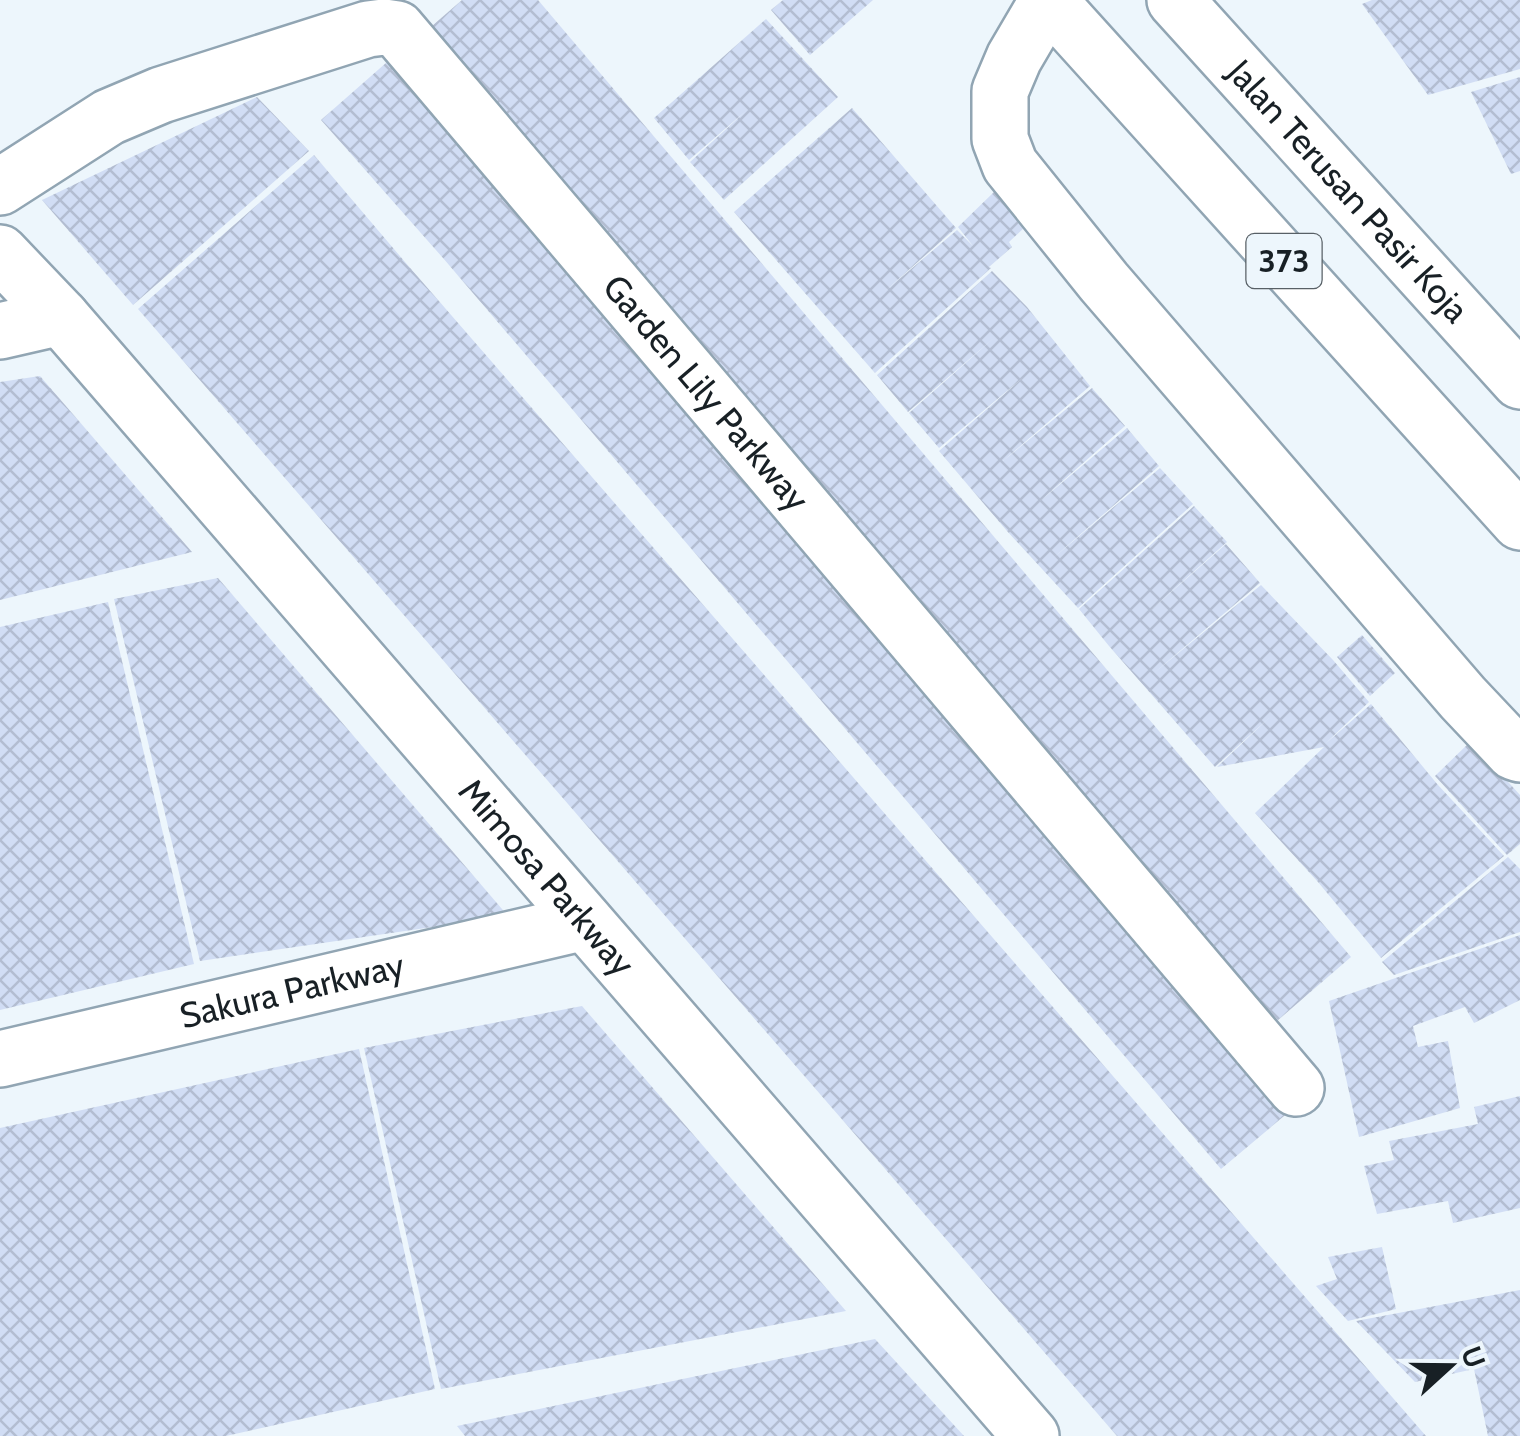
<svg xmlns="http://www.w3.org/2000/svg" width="1520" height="1436" font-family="Cabin,sans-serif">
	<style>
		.building { fill: url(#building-cross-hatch) }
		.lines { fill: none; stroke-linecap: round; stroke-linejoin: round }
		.minor-casing { stroke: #91a5b3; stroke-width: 60 }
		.major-casing { stroke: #91a5b3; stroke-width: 60 }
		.minor { stroke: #fff; stroke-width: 55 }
		.major { stroke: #fff; stroke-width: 55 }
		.labels { text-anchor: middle; stroke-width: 8; stroke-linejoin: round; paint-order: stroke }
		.shield { fill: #edf6fc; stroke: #586066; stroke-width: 2.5 }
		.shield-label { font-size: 32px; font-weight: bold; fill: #182025 }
		.street-label { font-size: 35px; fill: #182025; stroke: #edf6fc }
	</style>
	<defs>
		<pattern id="building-cross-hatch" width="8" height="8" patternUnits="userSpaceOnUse" patternTransform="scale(2.5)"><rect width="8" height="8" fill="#d1ddf4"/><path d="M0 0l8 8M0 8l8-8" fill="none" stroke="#b3bdd1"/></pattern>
	</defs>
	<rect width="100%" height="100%" fill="#edf6fc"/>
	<!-- building -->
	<g class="building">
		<path d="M462 0H538L1351 957 1270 1027 425 32Z"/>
		<path d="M783 0H873L810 55 771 10Z"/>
		<path d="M1372 0H1520V69L1428 95 1362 4Z"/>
		<path d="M766 19 838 97 724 200 690 162 747 110 689 160 654 118Z"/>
		<path d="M395 55 1296 1106 1221 1169 443 258 321 120Z"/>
		<path d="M1520 77V171L1511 174 1471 92Z"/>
		<path d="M257 97 309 151 133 305 42 200Z"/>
		<path d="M852 108 956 228 884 292 957 230 973 246 958 227 994 192 1026 226 1009 242 1012 247 989 267 991 268 875 373 734 212Z"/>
		<path d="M314 155 405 262 1426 1436H1117L138 309Z"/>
		<path d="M992 271 1027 307 1090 386 1003 461 1092 388 1125 426 1039 502 1127 428 1159 466 1052 559 1160 468 1193 504 1078 608 1007 531 939 451 1025 376 939 448 909 413 995 337 908 412 877 375Z"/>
		<path d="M40 376 192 552 0 600V382Z"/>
		<path d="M1194 506 1227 542 1145 615 1226 544 1260 583 1154 673 1261 585 1333 660 1369 702 1325 744 1371 704 1438 785 1504 856 1381 958 1318 882 1255 813 1324 747 1217 767 1270 717 1215 767 1109 646 1079 609Z"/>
		<path d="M218 578 508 916 200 961 114 599Z"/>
		<path d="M108 602 194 964 0 1010V627Z"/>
		<path d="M1362 635 1395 673 1370 696 1337 657Z"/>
		<path d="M1471 741 1520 795V844L1507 855 1435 776Z"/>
		<path d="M1508 857 1520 869V932L1394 975 1382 962Z"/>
		<path d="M1520 935V1000L1474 1023 1465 1007 1413 1026 1418 1047 1448 1041 1460 1108 1359 1137 1329 1001Z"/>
		<path d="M582 1006 846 1311 441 1389 364 1048Z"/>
		<path d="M359 1049 435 1389 226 1436H0V1128Z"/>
		<path d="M1520 1096V1208L1453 1223 1448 1201 1377 1214 1364 1166 1394 1160 1389 1141 1478 1124 1474 1107Z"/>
		<path d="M1382 1247 1396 1309 1348 1321 1316 1286 1337 1279 1328 1257Z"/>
		<path d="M1520 1290V1436H1488L1474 1369 1415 1382 1356 1321Z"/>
		<path d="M875 1339 964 1436H465L457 1426Z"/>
	</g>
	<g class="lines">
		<defs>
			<g id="minor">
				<path d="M1048 0 1014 58 1000 91V139L1010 165 1104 282 1463 698 1514 752 1520 754"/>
				<path id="s1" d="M0 187 109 117 161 95 368 29 384 27 397 29 1296 1088"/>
				<path id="s2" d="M0 253 61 317 1031 1436"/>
				<path d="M0 331 61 317"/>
				<path id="s3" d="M0 1059 585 922"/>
			</g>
			<g id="major">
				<path d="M1048 0 1520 522"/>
				<path id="s4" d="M1175 0 1520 381"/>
			</g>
		</defs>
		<!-- minor casing -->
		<use href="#minor" class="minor-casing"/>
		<!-- major casing -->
		<use href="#major" class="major-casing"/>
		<!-- minor -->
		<use href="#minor" class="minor"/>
		<!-- major -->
		<use href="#major" class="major"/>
	</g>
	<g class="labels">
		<!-- shield labels -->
		<rect class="shield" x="1246.5" y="234" width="75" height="54" rx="8"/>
		<g class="shield-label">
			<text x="1284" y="272">373</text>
		</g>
		<!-- street labels -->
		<g class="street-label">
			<text dy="12" stroke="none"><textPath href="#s4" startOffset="258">Jalan Terusan Pasir Koja</textPath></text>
			<text dy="12" stroke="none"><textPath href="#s1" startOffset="910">Garden Lily Parkway</textPath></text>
			<text dy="12" stroke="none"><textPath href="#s2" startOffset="830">Mimosa Parkway</textPath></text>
			<text dy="12" stroke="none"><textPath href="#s3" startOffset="300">Sakura Parkway</textPath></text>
		</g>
	</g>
	<!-- north arrow -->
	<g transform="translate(1450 1366) rotate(69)" stroke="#edf6fc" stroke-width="8" paint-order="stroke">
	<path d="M0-8L18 38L0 25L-18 38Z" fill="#182025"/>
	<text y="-15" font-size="28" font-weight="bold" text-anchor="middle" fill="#182025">U</text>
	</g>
</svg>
